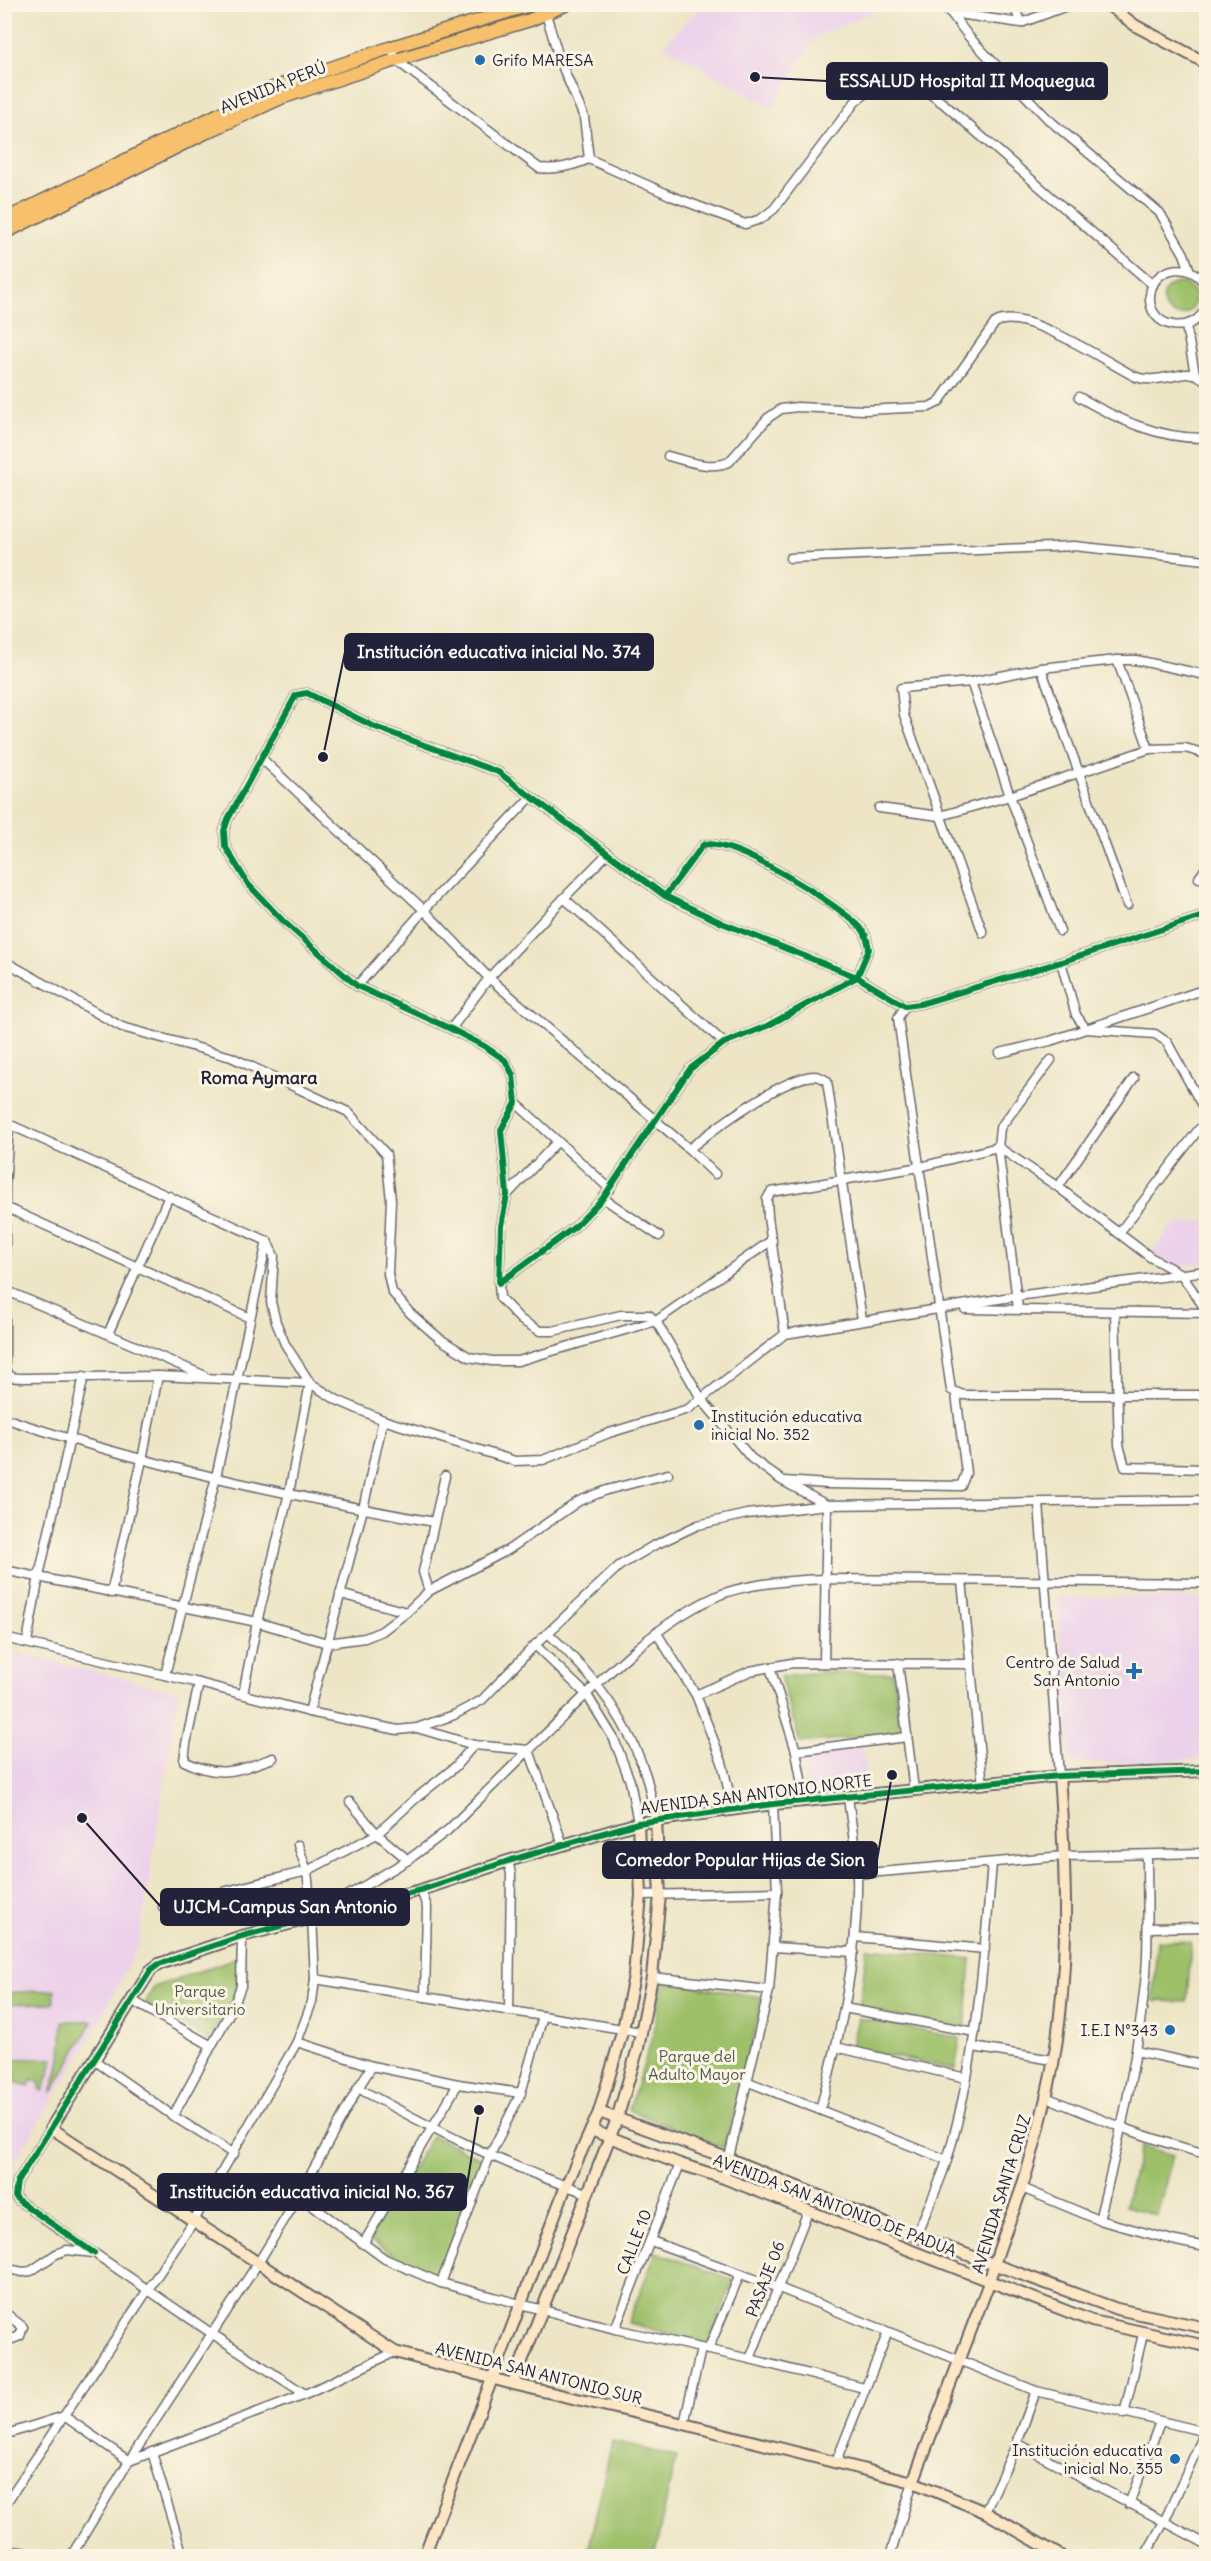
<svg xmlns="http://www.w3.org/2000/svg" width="1211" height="2561" font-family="Delius,sans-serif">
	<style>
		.built { fill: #ecd1ea }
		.green { fill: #9dc069; stroke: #607152; stroke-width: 1.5 }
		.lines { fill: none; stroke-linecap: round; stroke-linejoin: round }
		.street-casing { stroke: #69666b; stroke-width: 11 }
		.secondary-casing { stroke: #69666b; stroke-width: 14 }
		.primary-casing { stroke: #69666b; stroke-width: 15 }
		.street { stroke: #fff; stroke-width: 8 }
		.secondary { stroke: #fce6c4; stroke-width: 10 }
		.primary { stroke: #f7c06c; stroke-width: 12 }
		.cycleway-casing { stroke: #fcf5e5; stroke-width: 10 }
		.cycleway { stroke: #00873e; stroke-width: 6 }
		.poi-dot { fill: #1f6fb2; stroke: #fcf5e5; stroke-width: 2 }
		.labels { text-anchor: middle; stroke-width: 6; stroke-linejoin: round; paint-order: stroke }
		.poi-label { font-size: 16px; fill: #22223b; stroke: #fcf5e5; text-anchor: end }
		.street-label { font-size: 16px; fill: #22223b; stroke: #fcf5e5 }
		.park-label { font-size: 16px; fill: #4d594b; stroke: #fcf5e5 }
		.neighbourhood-label { font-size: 18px; font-weight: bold; fill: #22223b; stroke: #fcf5e5 }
		.leader { fill: none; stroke: #22223b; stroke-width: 2 }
		.callout-dot { fill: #22223b; stroke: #fcf5e5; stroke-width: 2 }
		.callout { fill: #22223b; stroke: #22223b; stroke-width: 2 }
		.callout-label { font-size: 18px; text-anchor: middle; font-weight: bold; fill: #fff }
	</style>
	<rect width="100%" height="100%" fill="#fcf5e5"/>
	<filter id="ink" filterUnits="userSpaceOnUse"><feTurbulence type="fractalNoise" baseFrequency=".0167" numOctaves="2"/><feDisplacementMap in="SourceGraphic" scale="12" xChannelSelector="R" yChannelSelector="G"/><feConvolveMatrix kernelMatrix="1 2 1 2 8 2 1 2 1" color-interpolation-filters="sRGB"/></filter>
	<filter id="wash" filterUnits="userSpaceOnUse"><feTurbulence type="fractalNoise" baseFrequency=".008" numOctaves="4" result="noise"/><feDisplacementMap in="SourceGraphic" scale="24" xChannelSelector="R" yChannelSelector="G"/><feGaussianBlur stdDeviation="1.35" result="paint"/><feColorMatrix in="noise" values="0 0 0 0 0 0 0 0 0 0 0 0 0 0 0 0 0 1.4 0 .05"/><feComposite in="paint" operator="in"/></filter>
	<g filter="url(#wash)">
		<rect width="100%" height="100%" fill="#ede5c5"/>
		<!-- built -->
		<g class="built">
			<path d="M917 4 919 8 910 11 882 8 815 37 773 109 663 45 703 5Z"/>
			<path d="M1206 1220V1263L1170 1267 1153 1250 1174 1224Z"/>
			<path d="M1057 1597 1206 1598V1759L1071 1764Z"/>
			<path d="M5 1650 179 1692 139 1944 89 2041 5 2177Z"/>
			<path d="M863 1747 867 1785 807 1792 802 1755Z"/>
		</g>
		<!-- green -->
		<g class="green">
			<circle cx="1179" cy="299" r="16"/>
			<path d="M822 1672 893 1673 900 1733 800 1743 780 1676Z"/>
			<path d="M1157 1940 1191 1942 1187 2002 1153 2001Z"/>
			<path d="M867 1948 971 1959 965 2030 859 2009Z"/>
			<path d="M241 1956 235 1998 209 2041 145 2003 154 1987Z"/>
			<path d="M663 1981 762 1997 745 2079 723 2148 629 2110 652 2039Z"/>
			<path d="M55 1990 53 2003 5 2004V1993Z"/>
			<path d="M858 2018 960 2038 955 2069 851 2048Z"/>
			<path d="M63 2021H93L51 2094 61 2059Z"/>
			<path d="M4 2059H54L43 2091 40 2090V2083L31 2079 29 2086 14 2082 16 2074 5 2070Z"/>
			<path d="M432 2136 486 2160 442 2279 400 2259 369 2239Z"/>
			<path d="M1141 2146 1173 2155 1157 2215 1125 2206Z"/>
			<path d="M656 2252 734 2280 708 2344 628 2323Z"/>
			<path d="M612 2442 676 2456 654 2556H587Z"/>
		</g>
	</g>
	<g filter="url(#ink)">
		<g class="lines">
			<defs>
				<g id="street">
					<path d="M543 4 560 61 584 117 589 159 674 197 745 224 761 219 774 209 855 102 873 88 898 83 923 89 944 104 1153 285"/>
					<path d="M935 4 951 13 1021 23 1072 4"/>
					<path d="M1013 4 1021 23"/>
					<path d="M951 13 969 37 1048 119 1160 213 1184 254 1190 271"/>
					<path d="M392 47 396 60 539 168C558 170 571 166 589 159"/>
					<path d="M1206 288C1196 260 1153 264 1150 295 1147 329 1194 337 1206 307"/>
					<path d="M1186 326 1195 374"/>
					<path d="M1079 397C1119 420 1159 439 1206 438"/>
					<path d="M668 456C687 461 710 470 729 462L768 418 781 409 797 407 864 410 929 407 939 402 995 323C1023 305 1106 362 1134 376 1153 385 1179 372 1194 374 1198 375 1203 379 1206 381"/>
					<path d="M790 558 1074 546 1206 560"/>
					<path d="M1117 660 1149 749"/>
					<path d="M1041 668 1127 905"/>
					<path d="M971 682 1010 796 1060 931"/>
					<path d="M261 758 424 910 489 978 564 898 724 1043"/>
					<path d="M879 808 940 816 1010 796 1149 749 1185 748 1206 754"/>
					<path d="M1199 878 1206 868"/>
					<path d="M665 896 703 845C733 837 839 905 861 928 866 933 868 942 869 949L857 977 767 1026 724 1043 690 1069 603 1198 576 1226 499 1283 501 1226 507 1195 501 1130 516 1103 513 1075 505 1060 484 1046 451 1029 357 986 284 922 248 884 225 846 224 831 228 819 296 695 307 693 375 727 498 772 665 896 722 923 857 977 905 1006 920 1004 1061 962 1206 915"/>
					<path d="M564 898 608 853"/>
					<path d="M983 933 904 715 901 688 971 682 1041 668 1117 660H1136L1206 675"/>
					<path d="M4 961 122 1027 231 1057 348 1112 386 1154 391 1200 388 1274 392 1292 410 1313 440 1339 469 1357 492 1361H518L656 1321 772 1240"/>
					<path d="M1061 962 1076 1015 1086 1029 1155 1034 1167 1042 1203 1107 1206 1109"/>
					<path d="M357 986 424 910 530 798"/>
					<path d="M905 1006 898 1018 951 1390 963 1395H1206"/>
					<path d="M451 1029 489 978 689 1149C714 1129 783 1077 814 1076 819 1076 822 1078 827 1081L862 1320"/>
					<path d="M1000 1053 1050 1041 1206 989"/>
					<path d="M516 1103 610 1189"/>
					<path d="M4 1122 267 1241 274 1256 271 1302 276 1322 285 1344 310 1383 337 1400 383 1420 515 1461 543 1460 609 1433 688 1409 785 1334 1017 1296 1206 1271"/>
					<path d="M9 1124 5 1188V1368C7 1379 16 1378 25 1378L158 1376 310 1383"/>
					<path d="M689 1149 715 1174"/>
					<path d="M1058 1187 1134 1078"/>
					<path d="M507 1195 557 1142"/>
					<path d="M603 1198 659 1236"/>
					<path d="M5 1207 250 1318"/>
					<path d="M1119 1233 1199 1129 1206 1128"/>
					<path d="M499 1283 500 1298 521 1320 540 1331H553L621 1315H649L656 1321 702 1400 751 1458 781 1480 827 1505 824 1663"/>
					<path d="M5 1290 203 1375"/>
					<path d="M965 1309 1206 1313"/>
					<path d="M1018 1309 998 1147 1000 1128 1051 1060"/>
					<path d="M1115 1312 1119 1445 1125 1467 1206 1469"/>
					<path d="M108 1334 169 1196"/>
					<path d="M785 1334 768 1217 767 1199 771 1192 920 1167 998 1147 1058 1187 1150 1257 1181 1274 1206 1310"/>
					<path d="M4 1418C144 1465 289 1496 434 1522"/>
					<path d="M784 1481 827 1484 961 1486 966 1473 956 1394"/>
					<path d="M1039 1503 1059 1776"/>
					<path d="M4 1570 257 1622 327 1643 365 1638 382 1631 407 1612 429 1591 423 1572 445 1476"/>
					<path d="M962 1581 983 1785"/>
					<path d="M429 1591 508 1550 579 1501 607 1490 668 1474"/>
					<path d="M111 1593 142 1460 158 1376"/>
					<path d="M340 1594 407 1612"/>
					<path d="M656 1632 696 1695 722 1762 733 1810"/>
					<path d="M548 1633C591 1672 628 1719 646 1776 650 1790 653 1806 656 1821"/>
					<path d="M4 1638 199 1683 309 1712 398 1730 417 1728 454 1715 482 1700 535 1645 619 1566 653 1546 698 1525 747 1514 827 1505 1206 1500"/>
					<path d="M27 1642 39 1576 84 1376"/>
					<path d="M535 1645 587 1695 614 1739 630 1781 638 1823"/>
					<path d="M898 1663 914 1790"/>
					<path d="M770 1667 796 1751 805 1802"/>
					<path d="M165 1675 216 1477 267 1241"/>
					<path d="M199 1683 186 1744 184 1761C220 1779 237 1771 273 1758"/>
					<path d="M243 1694 257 1622 289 1493 310 1383"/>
					<path d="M696 1695 750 1671 792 1663 971 1664"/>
					<path d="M309 1712 363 1509 383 1420"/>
					<path d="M796 1751 907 1737"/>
					<path d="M350 1802 377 1834 408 1860"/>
					<path d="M563 1845 529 1750C583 1699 646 1628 715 1597 745 1583 793 1580 827 1579L1206 1583"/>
					<path d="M508 1861 511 1874 509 2011"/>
					<path d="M857 1874 1065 1856 1206 1853"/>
					<path d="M421 1890 427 1907 425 1997"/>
					<path d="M641 1895 777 1892"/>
					<path d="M163 1907 307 1871 377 1834 415 1799 455 1767 474 1745"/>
					<path d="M315 1915 408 1860 448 1830 529 1750 474 1745 417 1728"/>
					<path d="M1148 1928 1206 1927"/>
					<path d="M855 1937 985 1949"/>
					<path d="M773 1947 854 1952"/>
					<path d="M652 1977 769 1990"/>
					<path d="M315 1979 641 2032"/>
					<path d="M133 2001 210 2045"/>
					<path d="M844 2008 975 2032"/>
					<path d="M297 2042 372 2066 458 2084 521 2093"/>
					<path d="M836 2047 966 2078"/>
					<path d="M973 2047 1053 2060"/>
					<path d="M1136 2051 1206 2066"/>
					<path d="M94 2060 173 2116 234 2154"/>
					<path d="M746 2081 947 2160"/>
					<path d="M358 2088C431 2128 507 2167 587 2193"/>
					<path d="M1046 2097C1099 2119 1151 2140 1206 2154"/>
					<path d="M820 2110C840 2034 859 1955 857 1875 856 1849 851 1823 848 1797"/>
					<path d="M173 2116 234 2005 241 1986 242 1936"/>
					<path d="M51 2128 17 2182 15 2196 19 2201 92 2252"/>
					<path d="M724 2178 769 1990 777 1892 773 1804"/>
					<path d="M1022 2188 1099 2220 1176 2241 1206 2247"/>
					<path d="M299 2196 385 2259 441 2283 615 2329 750 2359 864 2388"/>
					<path d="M1099 2220C1120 2138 1138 2058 1146 1974 1149 1934 1147 1895 1147 1855"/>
					<path d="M916 2236C926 2211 939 2186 947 2160 976 2064 984 1962 992 1863"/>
					<path d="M651 2241 779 2288 1036 2391 1206 2432"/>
					<path d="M363 2244 458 2084"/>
					<path d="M4 2264 8 2269 23 2272 31 2271 56 2254 67 2250 94 2253 211 2333 305 2394"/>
					<path d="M441 2283 490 2155 521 2093 543 2016"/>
					<path d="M4 2312 23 2327 20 2336 4 2342"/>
					<path d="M615 2329 680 2164"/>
					<path d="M708 2350 740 2274"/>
					<path d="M750 2359 808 2211"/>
					<path d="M1124 2414 1143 2334"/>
					<path d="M684 2424 701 2349"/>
					<path d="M4 2435 64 2416 129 2461 305 2394 395 2352"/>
					<path d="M1017 2443 1206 2544"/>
					<path d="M152 2452 183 2556"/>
					<path d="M836 2462 888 2332"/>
					<path d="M1129 2504 1160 2422"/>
					<path d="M4 2506 193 2222 297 2042 312 2002 315 1979 312 1917 307 1871 298 1845"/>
					<path d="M985 2512 1017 2443 1036 2391"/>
					<path d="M4 2550 53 2556"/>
					<path d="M71 2556 129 2461 258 2263 299 2196 358 2088 372 2066"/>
					<path d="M890 2556 913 2482"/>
					<path d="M1145 2556 1164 2522 1205 2432"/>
				</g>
				<g id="secondary">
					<path d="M1107 4 1136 26 1206 63"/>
					<path d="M599 2112 730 2159 916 2236 1117 2309 1206 2328"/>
					<path d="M591 2130 680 2164 724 2178 1092 2321 1206 2346"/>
					<path d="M513 2384 617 2119 638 2048 652 1977 660 1895 656 1821"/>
					<path d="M913 2482 990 2280C997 2249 1011 2220 1021 2190 1031 2160 1039 2128 1046 2098 1071 1992 1067 1884 1059 1776"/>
					<path d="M424 2556 566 2186 599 2112 623 2029 634 1976 641 1895 638 1823"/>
					<path d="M1061 2556 985 2512 913 2482 684 2424 513 2384 395 2352 51 2128 151 1970 159 1964 242 1936 421 1890 508 1861 638 1823 773 1804 1059 1776 1206 1771"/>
				</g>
				<g id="primary">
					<path d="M4 220 270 89 392 47 533 4"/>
					<path d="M4 233 205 133 281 98 396 60 530 20 567 4"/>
				</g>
			</defs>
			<!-- street casing -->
			<use href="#street" class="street-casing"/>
			<!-- secondary casing -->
			<use href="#secondary" class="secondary-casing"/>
			<!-- primary casing -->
			<use href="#primary" class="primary-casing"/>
			<!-- street -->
			<use href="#street" class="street"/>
			<!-- secondary -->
			<use href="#secondary" class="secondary"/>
			<!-- primary -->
			<use href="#primary" class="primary"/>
			<defs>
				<g id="cycleway">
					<path d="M665 896 703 845C733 837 839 905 861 928 866 933 868 942 869 949L857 977 767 1026 724 1043 690 1069 603 1198 576 1226 499 1283 501 1226 507 1195 501 1130 516 1103 513 1075 505 1060 484 1046 451 1029 357 986 284 922 248 884 225 846 224 831 228 819 296 695 307 693 375 727 498 772 665 896 722 923 857 977 905 1006 920 1004 1061 962 1206 915"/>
					<path d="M94 2253 19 2201 15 2196 17 2182 151 1970 159 1964 242 1936 421 1890 508 1861 638 1823 773 1804 1059 1776 1206 1771"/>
				</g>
			</defs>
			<!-- cycleway casing -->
			<use href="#cycleway" class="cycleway-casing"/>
			<!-- cycleway -->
			<use href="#cycleway" class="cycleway"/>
		</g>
	</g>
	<!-- markers -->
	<g class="poi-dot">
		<circle cx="480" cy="60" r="6"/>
		<circle cx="699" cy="1425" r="6"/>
		<path d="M1131 1662h6v6h6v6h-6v6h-6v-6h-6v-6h6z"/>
		<circle cx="1170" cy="2030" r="6"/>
		<circle cx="1175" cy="2459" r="6"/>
	</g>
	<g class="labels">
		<!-- poi labels -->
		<g class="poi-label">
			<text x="492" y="66" text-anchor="start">Grifo MARESA</text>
			<text x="711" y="1422" text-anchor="start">Institución educativa<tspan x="711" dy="18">inicial No. 352</tspan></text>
			<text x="1120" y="1668">Centro de Salud<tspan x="1120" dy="18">San Antonio</tspan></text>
			<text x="1158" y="2036">I.E.I N°343</text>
			<text x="1163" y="2456">Institución educativa<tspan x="1163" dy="18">inicial No. 355</tspan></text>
		</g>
		<!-- street labels -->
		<g class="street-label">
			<text transform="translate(273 87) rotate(-22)" y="6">AVENIDA PERÚ</text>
			<text transform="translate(756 1794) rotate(-7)" y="6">AVENIDA SAN ANTONIO NORTE</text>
			<text transform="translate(1001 2194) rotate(-73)" y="6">AVENIDA SANTA CRUZ</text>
			<text transform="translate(835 2205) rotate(21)" y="6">AVENIDA SAN ANTONIO DE PADUA</text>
			<text transform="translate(634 2242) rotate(-69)" y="6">CALLE 10</text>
			<text transform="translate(765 2279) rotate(-69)" y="6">PASAJE 06</text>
			<text transform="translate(539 2373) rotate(14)" y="6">AVENIDA SAN ANTONIO SUR</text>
		</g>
		<!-- park labels -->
		<g class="park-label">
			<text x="200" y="1997">Parque<tspan x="200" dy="18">Universitario</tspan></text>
			<text x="697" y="2062">Parque del<tspan x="697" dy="18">Adulto Mayor</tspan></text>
		</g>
		<!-- neighbourhood labels -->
		<g class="neighbourhood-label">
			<text x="259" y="1084">Roma Aymara</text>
		</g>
	</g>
	<!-- callouts -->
	<path class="leader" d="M755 77L827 81M323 757L345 652M892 1775L877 1860M82 1818L161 1907M479 2110L466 2192"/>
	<g class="callout-dot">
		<circle cx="755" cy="77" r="6"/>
		<circle cx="323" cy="757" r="6"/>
		<circle cx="892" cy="1775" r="6"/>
		<circle cx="82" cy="1818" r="6"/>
		<circle cx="479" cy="2110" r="6"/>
	</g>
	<g class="callout">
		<rect x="827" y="63" width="280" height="36" rx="6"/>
		<rect x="345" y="634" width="308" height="36" rx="6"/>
		<rect x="603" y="1842" width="274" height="36" rx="6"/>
		<rect x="161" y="1889" width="248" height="36" rx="6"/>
		<rect x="158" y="2174" width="308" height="36" rx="6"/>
	</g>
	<g class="callout-label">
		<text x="967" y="87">ESSALUD Hospital II Moquegua</text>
		<text x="499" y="658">Institución educativa inicial No. 374</text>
		<text x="740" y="1866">Comedor Popular Hijas de Sion</text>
		<text x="285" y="1913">UJCM-Campus San Antonio</text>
		<text x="312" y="2198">Institución educativa inicial No. 367</text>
	</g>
	<!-- margin -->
	<rect width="1211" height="2561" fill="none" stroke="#fcf5e5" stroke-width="24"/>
</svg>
